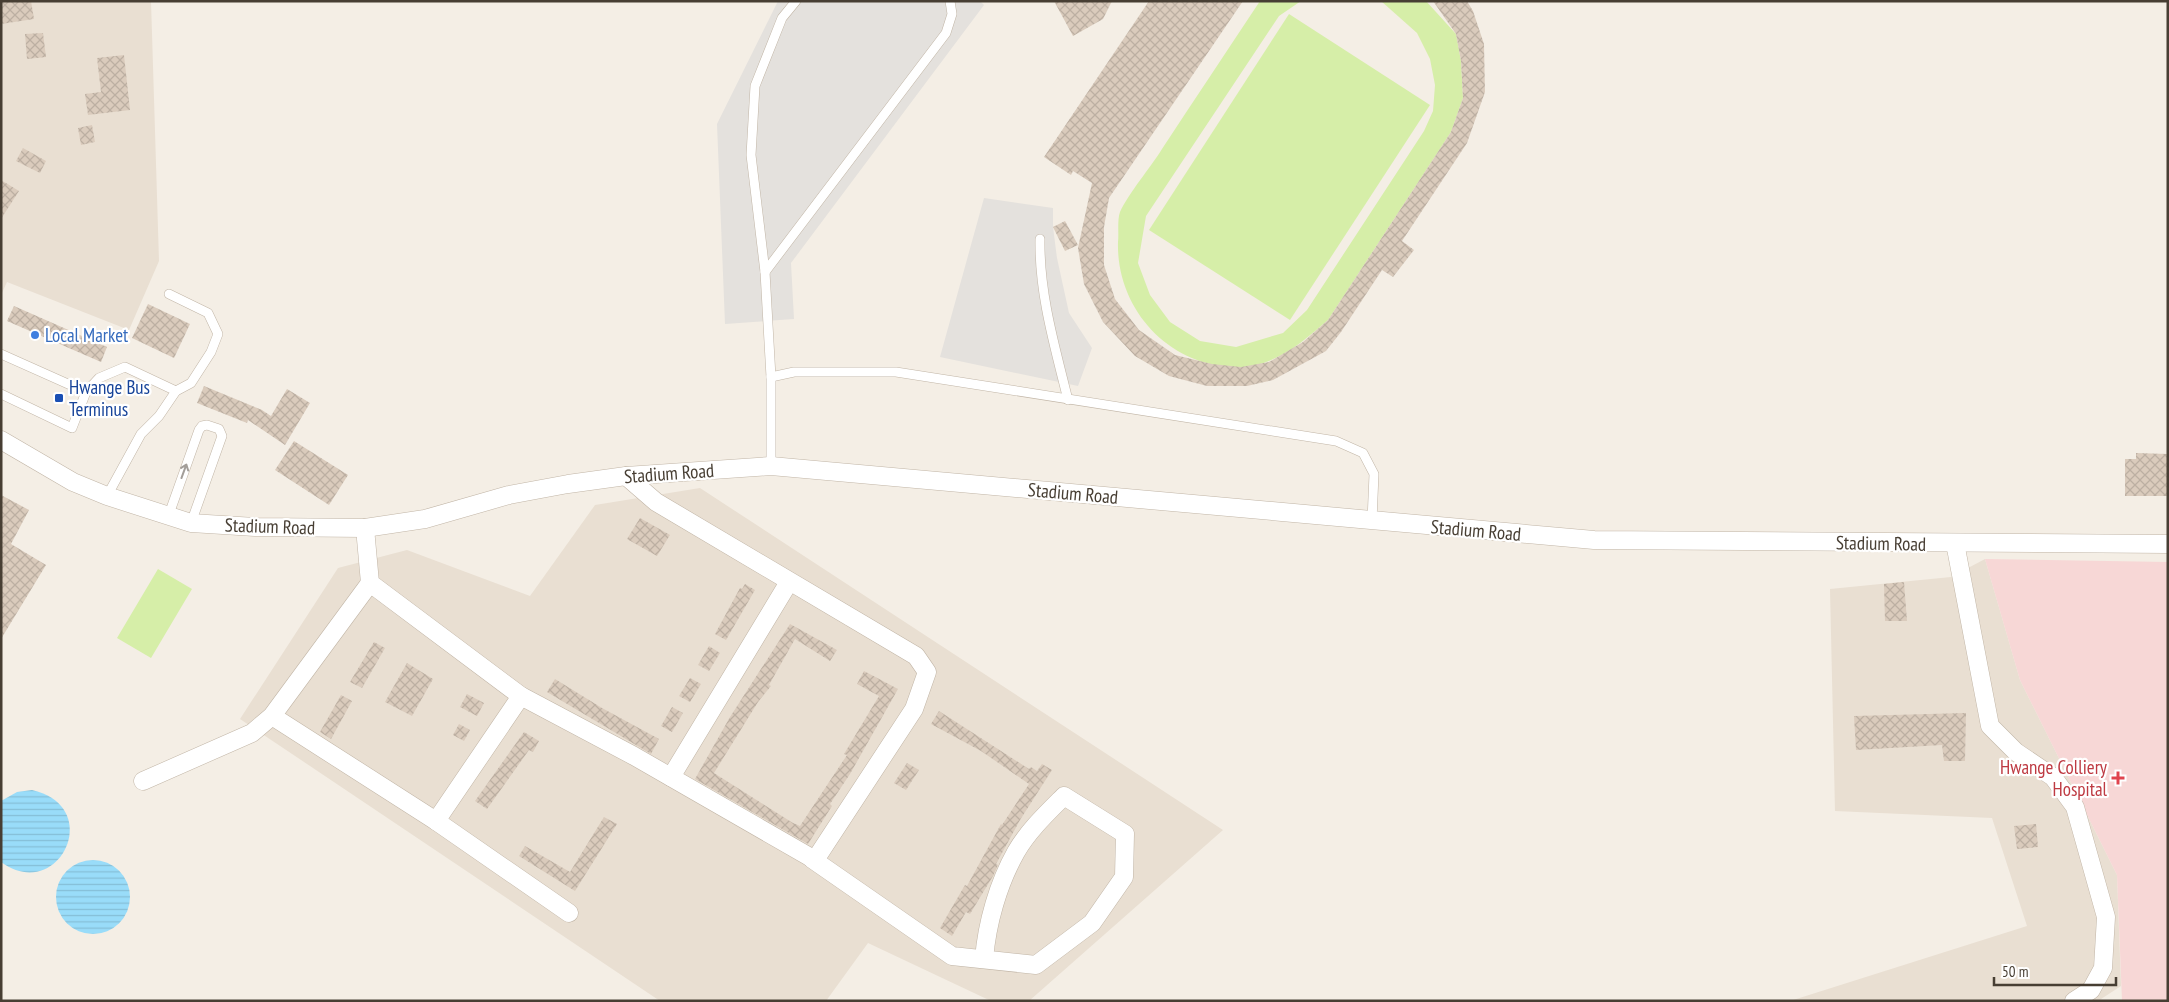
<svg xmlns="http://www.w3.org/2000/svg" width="2169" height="1002" font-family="'PT Sans Narrow',sans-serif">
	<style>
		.residential { fill: #e9dfd2 }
		.medical { fill: #f7d7d6 }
		.grass { fill: #d6eea8 }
		.parking { fill: #e4e1dd }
		.water { fill: url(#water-rules) }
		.building { fill: url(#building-cross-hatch) }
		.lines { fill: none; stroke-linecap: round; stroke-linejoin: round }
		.lane-casing { stroke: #c1b5a6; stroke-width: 10 }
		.street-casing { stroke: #c1b5a6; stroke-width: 19 }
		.lane { stroke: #fff; stroke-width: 9 }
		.street { stroke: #fff; stroke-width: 18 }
		.oneway { stroke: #a39e99 }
		.shop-dot { fill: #3f7fe0; stroke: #fff; stroke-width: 2 }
		.transit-dot { fill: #1a4fb4; stroke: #fff; stroke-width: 2 }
		.health-dot { fill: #e0444e; stroke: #fff; stroke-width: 2 }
		.labels { text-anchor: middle; stroke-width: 4.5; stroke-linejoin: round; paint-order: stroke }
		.shop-label { font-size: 19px; fill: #366cbe; stroke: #fff; text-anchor: start }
		.transit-label { font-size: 19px; fill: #164399; stroke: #fff; text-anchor: start }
		.street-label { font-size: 19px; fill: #473e33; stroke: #fff }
		.health-label { font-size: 19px; fill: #be3a42; stroke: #fff; text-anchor: end }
	</style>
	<defs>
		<pattern id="water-rules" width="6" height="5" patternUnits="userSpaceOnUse" patternTransform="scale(1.25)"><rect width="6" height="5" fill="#99dcf9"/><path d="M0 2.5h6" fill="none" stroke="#85bed6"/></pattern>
		<pattern id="building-cross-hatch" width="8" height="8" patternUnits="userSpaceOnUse" patternTransform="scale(1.25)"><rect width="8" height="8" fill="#dacbbc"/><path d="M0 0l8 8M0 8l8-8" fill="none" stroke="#bcafa2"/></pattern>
	</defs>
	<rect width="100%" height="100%" fill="#f4eee5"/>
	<!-- residential -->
	<g class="residential">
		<path d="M1 1H151L159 261 129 330 7 282 1 295Z"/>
		<path d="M700 488 1223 830 1029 1001H991L868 943 826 1001H660L240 719 338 568 407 550 530 596 595 505Z"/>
		<path d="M1985 559 2020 680 2117 875 2121 986 2098 1001H1790L2027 926 1992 818 1835 811 1830 589 1951 577Z"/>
	</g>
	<!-- medical -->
	<path class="medical" d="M1985 559 2168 562V1001H2122L2117 875 2020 680Z"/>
	<!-- grass -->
	<g class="grass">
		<path d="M1260 1H1301L1279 16 1146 216 1138 263 1150 295 1170 322 1200 341 1236 347 1283 333 1307 310 1424 131 1433 111 1435 85 1430 59 1417 33 1381 1H1426L1456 34 1461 61 1463 98 1451 132 1328 320C1304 341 1274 367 1240 367 1171 369 1116 310 1118 242 1119 234 1117 220 1120 212 1129 193 1150 168 1162 149 1194 100 1227 51 1260 1Z"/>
		<path d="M1289 14 1430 105 1290 320 1149 230Z"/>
		<path d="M158 569 192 589 151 658 117 638Z"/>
	</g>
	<!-- parking -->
	<g class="parking">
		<path d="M778 1H980L984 5 791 263 794 319 725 324 717 124Z"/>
		<path d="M984 198 1053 208V227L1057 258 1069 313 1092 348 1078 386 940 357Z"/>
	</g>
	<!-- water -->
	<g class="water">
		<path d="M32 790C106 807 58 904 1 862V801L17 792Z"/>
		<circle cx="93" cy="897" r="37"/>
	</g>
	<!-- building -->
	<g class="building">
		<path d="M1 1H31L34 19 1 24Z"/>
		<path d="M1054 1H1112L1103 19 1073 36Z"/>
		<path d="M1149 1H1243L1109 198 1104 227V265L1115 299 1139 330 1175 355 1212 364 1241 367 1269 362 1303 342 1328 320 1451 132 1463 98 1461 61 1456 34 1433 1H1467L1473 11 1484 44 1485 92 1467 143 1402 241 1414 250 1393 277 1382 270 1341 332 1326 351 1273 380 1247 386H1207L1169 376 1135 356 1103 322 1084 284 1078 248 1092 183 1073 171 1071 175 1044 157Z"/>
		<path d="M43 33 46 57 27 59 25 34Z"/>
		<path d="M124 55 130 110 88 115 85 94 101 92 97 58Z"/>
		<path d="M92 125 95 142 81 145 78 128Z"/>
		<path d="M23 148 46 161 40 173 16 161Z"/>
		<path d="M1 180 19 191 1 219Z"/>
		<path d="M1065 221 1078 245 1065 251 1053 227Z"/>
		<path d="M148 304 190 324 174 358 132 338Z"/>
		<path d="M14 306 107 347 101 362 7 321Z"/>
		<path d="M204 386 262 410 271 416 287 389 310 403 285 445 248 420 247 423 197 403Z"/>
		<path d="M294 441 348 475 329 505 275 470Z"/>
		<path d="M2136 453 2168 454V496H2125V459H2136Z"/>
		<path d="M1 495 29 510 11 544 46 565 1 639Z"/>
		<path d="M640 518 670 535 657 556 627 539Z"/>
		<path d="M1904 582 1907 621H1885L1884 584Z"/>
		<path d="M745 584 755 590 726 640 715 634 740 588 742 589Z"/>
		<path d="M790 624 837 650 830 661 795 639 769 685 771 686 758 702 714 773 793 823 800 826 847 755 844 754 879 696 857 684 864 671 898 689 850 774 830 804 832 806 808 844 695 779 730 717Z"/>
		<path d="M374 642 385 648 362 688 350 682Z"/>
		<path d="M709 646 720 653 709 671 698 665Z"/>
		<path d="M407 663 433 679 412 716 385 702Z"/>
		<path d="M690 678 701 684 690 702 679 696Z"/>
		<path d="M555 679 602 708 659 739 651 754 547 692Z"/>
		<path d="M467 694 484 703 477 716 460 707Z"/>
		<path d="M341 695 352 701 331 739 320 732Z"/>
		<path d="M672 707 683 713 672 732 661 726Z"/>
		<path d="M939 711 1029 769 1031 767 1037 771 1042 764 1052 770 1020 820 996 864 998 865 993 876 970 914 966 912 952 936 940 928 965 885 967 886 1001 824 1002 825 1029 784 981 751 931 724Z"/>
		<path d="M1966 713 1965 761H1944L1942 745 1856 750 1854 716Z"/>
		<path d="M459 724 470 730 464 741 453 735Z"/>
		<path d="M524 732 539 741 533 752 529 750 487 809 475 801Z"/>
		<path d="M907 763 919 770 906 790 894 783Z"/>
		<path d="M604 817 617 824 575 891 519 856 525 846 570 872Z"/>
		<path d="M2036 824 2038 847 2017 849 2014 826Z"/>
	</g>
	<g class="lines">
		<defs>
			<g id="lane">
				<path d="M1040 239C1039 294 1055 347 1068 400"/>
				<path d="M765 272 946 33 952 14 950 1"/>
				<path d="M169 294 208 313 218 334 211 352 191 383 176 391"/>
				<path d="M1 354 86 392"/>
				<path d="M771 377 765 272 751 155 755 86 782 18 796 1"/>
				<path d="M1 394 72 428 86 392 99 378 125 367 176 391 159 416 141 434 107 496"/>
				<path d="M771 466V377L794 372H896L1336 441 1363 453 1374 474 1372 521"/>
				<path d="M168 517 199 430 202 426 207 425 219 429 222 436 191 523"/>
			</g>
			<g id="street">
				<path d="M1 440 73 482 107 496 191 523 255 527 365 528 425 519 509 495 568 484 626 476 771 466 1594 540 2168 544"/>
				<path d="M365 528 370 583 521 696 634 756 815 860 914 709 927 672 916 656 656 502 626 476"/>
				<path d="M1955 543 1990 726 2016 752 2053 777 2075 807 2106 917 2103 968 2091 990 2074 1001"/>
				<path d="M272 716 436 821 569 913"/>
				<path d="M671 777 789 582"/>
				<path d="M143 781 252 733 272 716 370 583"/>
				<path d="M436 821 521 696"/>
				<path d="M812 859 952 956 1036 965 1092 923 1124 877 1125 834 1064 796C1047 813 1028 831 1016 852 998 884 987 923 984 959"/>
			</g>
		</defs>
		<!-- lane casing -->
		<use href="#lane" class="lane-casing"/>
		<!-- street casing -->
		<use href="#street" class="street-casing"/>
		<!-- lane -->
		<use href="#lane" class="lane"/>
		<!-- street -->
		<use href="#street" class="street"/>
	</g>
	<!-- one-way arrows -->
	<defs><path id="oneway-shaft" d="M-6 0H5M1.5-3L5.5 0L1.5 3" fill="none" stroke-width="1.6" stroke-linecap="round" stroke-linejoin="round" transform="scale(1.25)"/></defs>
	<use class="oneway" href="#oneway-shaft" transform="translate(184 471) rotate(-70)"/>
	<!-- markers -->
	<circle class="shop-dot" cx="35" cy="335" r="5"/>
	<rect class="transit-dot" x="54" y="393" width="10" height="10" rx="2.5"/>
	<path class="health-dot" d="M2115.5 770.5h5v5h5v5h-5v5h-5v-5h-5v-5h5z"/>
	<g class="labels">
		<!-- shop labels -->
		<g class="shop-label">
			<text x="45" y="342">Local Market</text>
		</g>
		<!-- transit labels -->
		<g class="transit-label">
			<text x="69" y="394">Hwange Bus<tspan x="69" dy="22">Terminus</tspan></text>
		</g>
		<!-- street labels -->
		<g class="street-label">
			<text transform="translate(669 473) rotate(-4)" y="7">Stadium Road</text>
			<text transform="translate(1073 493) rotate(5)" y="7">Stadium Road</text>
			<text transform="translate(270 526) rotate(2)" y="7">Stadium Road</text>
			<text transform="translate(1476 530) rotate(5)" y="7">Stadium Road</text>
			<text transform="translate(1881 543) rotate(1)" y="7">Stadium Road</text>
		</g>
		<!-- health labels -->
		<g class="health-label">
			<text x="2107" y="774">Hwange Colliery<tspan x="2107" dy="22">Hospital</tspan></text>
		</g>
	</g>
	<!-- border -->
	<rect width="2169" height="1002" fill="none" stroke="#473e33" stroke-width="5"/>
	<!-- scale -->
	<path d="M1994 977v8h122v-8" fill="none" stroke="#473e33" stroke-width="2.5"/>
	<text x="2002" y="977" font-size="15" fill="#473e33" stroke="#ffffff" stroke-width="4" paint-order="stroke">50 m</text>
</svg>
